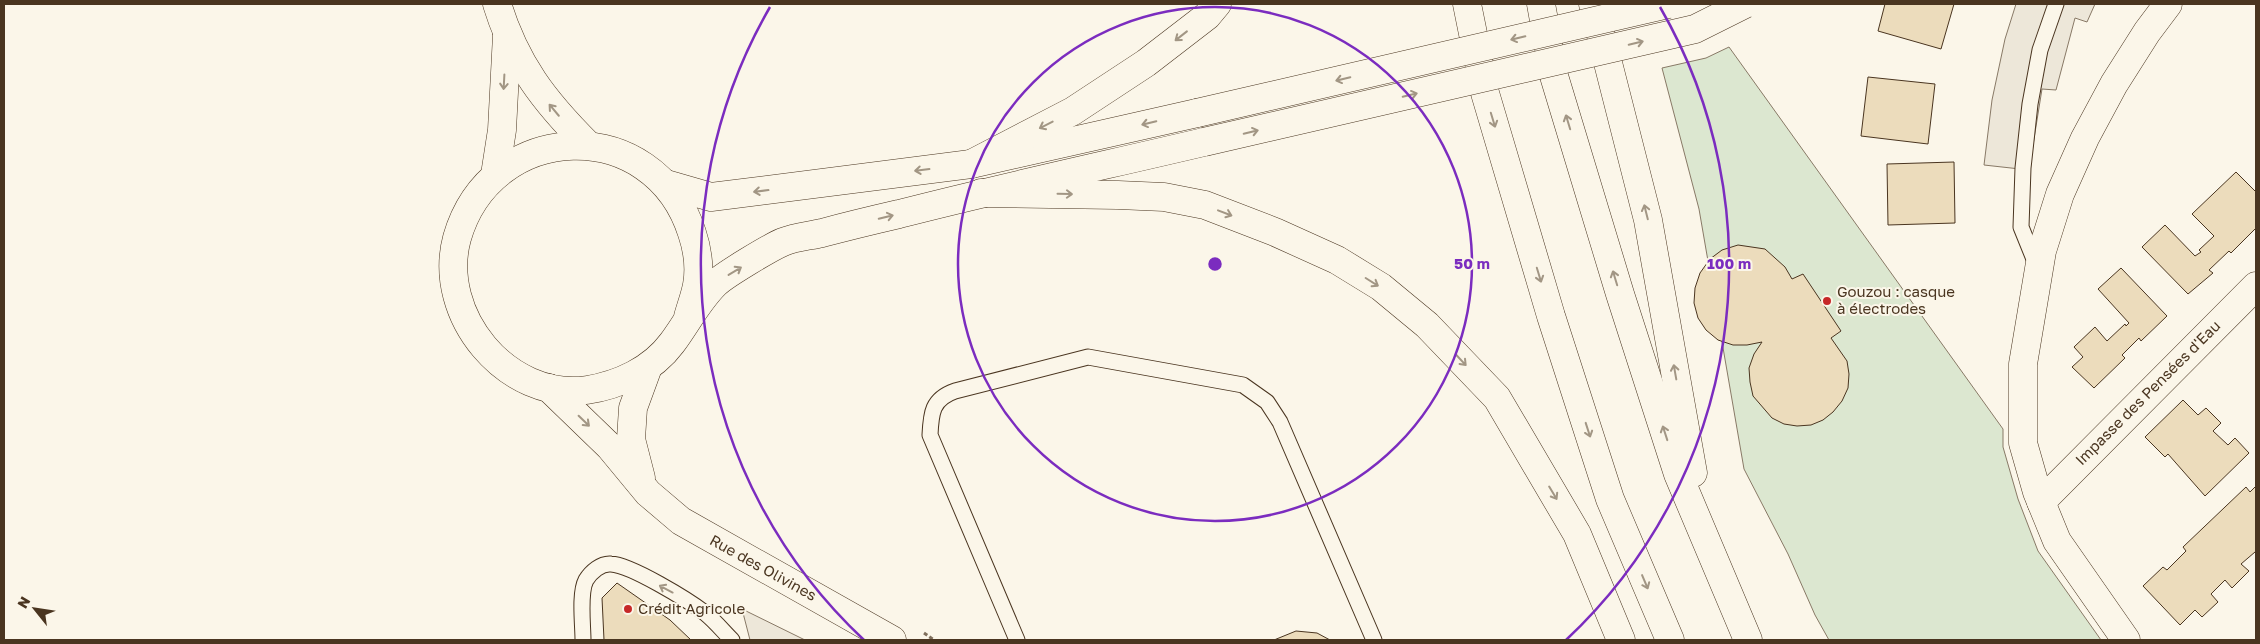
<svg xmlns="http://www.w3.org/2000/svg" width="2260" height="644" font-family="'Golos Text',sans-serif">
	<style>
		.green { fill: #dce7d0; stroke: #887966 }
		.parking { fill: #ede7d9; stroke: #887966 }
		.building { fill: #ecdcbc; stroke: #4a3520 }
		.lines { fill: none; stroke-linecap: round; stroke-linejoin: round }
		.service-casing { stroke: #4a3520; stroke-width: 17 }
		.minor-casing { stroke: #4a3520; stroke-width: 29 }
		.tertiary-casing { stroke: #4a3520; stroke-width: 29 }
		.trunk-casing { stroke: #4a3520; stroke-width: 29 }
		.path { stroke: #7f6f5c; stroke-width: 3; stroke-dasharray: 4 2.5; stroke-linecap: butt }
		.service { stroke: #fbf6e9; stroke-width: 15 }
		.minor { stroke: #fbf6e9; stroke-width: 28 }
		.tertiary { stroke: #fbf6e9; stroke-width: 28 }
		.trunk { stroke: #fbf6e9; stroke-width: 28 }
		.tertiary-bridge-casing { stroke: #4a3520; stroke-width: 29; stroke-linecap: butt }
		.tertiary-bridge { stroke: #fbf6e9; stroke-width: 28 }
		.oneway { stroke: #a29684 }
		.ring { fill: none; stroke: #7b2cbf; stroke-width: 2.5 }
		.poi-dot { fill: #c62828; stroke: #fbf6e9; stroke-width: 2 }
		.labels { text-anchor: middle; stroke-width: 4; stroke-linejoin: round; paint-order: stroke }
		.poi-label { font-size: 15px; fill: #4a3520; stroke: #fbf6e9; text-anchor: start }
		.street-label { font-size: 15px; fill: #4a3520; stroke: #fbf6e9 }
		.centre { fill: #7b2cbf; stroke: #fbf6e9; stroke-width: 2.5 }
		.ring-label { font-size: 15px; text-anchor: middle; font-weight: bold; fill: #7b2cbf; stroke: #fbf6e9; stroke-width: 4; stroke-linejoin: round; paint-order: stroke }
	</style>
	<rect width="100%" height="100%" fill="#fbf6e9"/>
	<!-- green -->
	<path class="green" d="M1729 47 2003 429V447L2018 499 2038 551 2101 640H1829L1815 615 1788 554 1744 469 1699 209 1662 68 1706 58Z"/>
	<!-- parking -->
	<g class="parking">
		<path d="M2016 4H2095L2087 22 2075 18 2056 90 2042 89 2029 170 1984 165 1992 100 2005 39Z"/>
		<path d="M742 609 805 640H750Z"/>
	</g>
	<!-- building -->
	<g class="building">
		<path d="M1885 4H1954L1941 49 1878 31Z"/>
		<path d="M1868 77 1935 84 1928 144 1861 136Z"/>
		<path d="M1954 162 1955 223 1888 225 1887 164Z"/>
		<path d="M2236 172 2256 192V228L2231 253 2229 251 2209 270 2213 273 2188 294 2142 247 2165 225 2195 256 2201 252 2199 250 2214 236 2192 214Z"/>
		<path d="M1738 245 1765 249 1785 267 1792 279 1803 274 1841 331 1831 338 1847 361 1849 374 1848 388 1842 401 1833 412 1823 420 1811 425 1797 426 1784 424 1772 418 1753 396 1750 382 1749 368 1754 354 1762 342 1747 345H1733L1718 340 1706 330 1698 318 1694 303 1695 288 1700 273 1710 259 1722 250Z"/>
		<path d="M2121 268 2167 316 2141 341 2139 338 2122 355 2125 358 2094 388 2072 367 2083 357 2074 347 2095 327 2107 341 2125 324 2126 326 2129 323 2098 289Z"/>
		<path d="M2183 400 2198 415 2206 408 2221 423 2213 431 2228 445 2235 438 2249 453 2205 496 2168 454 2165 457 2145 437Z"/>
		<path d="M2256 486V553L2255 552 2241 564 2249 571 2232 588 2225 580 2211 594 2218 602 2202 617 2195 610 2180 625 2143 586 2163 567 2167 570 2186 551 2183 547 2246 487 2250 492Z"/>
		<path d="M617 583 670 620 691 640H604L602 598Z"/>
		<path d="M1296 631 1317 633 1330 640H1274Z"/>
	</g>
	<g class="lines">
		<defs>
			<g id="service">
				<path d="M2036 264 2021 227 2023 168 2030 104 2040 50 2056 4"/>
				<path d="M583 640C583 625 579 593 586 580 591 572 601 563 611 564 631 565 688 600 705 613 715 621 723 631 732 640"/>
				<path d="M1017 640 930 435C931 413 932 399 955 391L1088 357 1243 385 1267 402 1280 422 1374 640"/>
			</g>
			<g id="minor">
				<path d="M549 388 610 447 648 493 681 521 892 640"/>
				<path d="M641 478 631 439 633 408 648 367"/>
				<path d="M2041 502 2256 286"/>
			</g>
			<g id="tertiary">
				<path d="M497 4C516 65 544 101 588 145"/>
				<path d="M495 175 502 130 507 35"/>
				<path d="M666 184 711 197 971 164 1197 113"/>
				<path d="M688 317C691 306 695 296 697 285 700 268 697 248 692 233 654 113 491 119 457 238 436 315 507 401 587 390 619 385 652 370 672 343 687 323 697 302 715 284 724 275 771 247 783 242 795 237 809 236 822 233 848 226 873 220 899 214 1000 188 1102 166 1204 142"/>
				<path d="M2126 640 2057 541 2037 492 2023 443V364L2042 251 2060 194 2085 138 2114 84 2147 32 2168 4"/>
			</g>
			<g id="trunk">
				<path d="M1467 4 1485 93 1551 316 1610 499 1670 640"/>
				<path d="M1541 4 1554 76 1620 294 1678 474 1748 640"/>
				<path d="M1593 4 1648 220 1693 473"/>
				<path d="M971 164 1073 111 1146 63 1207 16 1217 4"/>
				<path d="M981 193 1118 195 1164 197 1205 205 1275 232 1337 260 1381 287 1427 325 1497 398 1577 534 1621 640"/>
			</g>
		</defs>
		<!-- service casing -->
		<use href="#service" class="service-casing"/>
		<!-- minor casing -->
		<use href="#minor" class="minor-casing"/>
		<!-- tertiary casing -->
		<use href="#tertiary" class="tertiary-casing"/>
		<!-- trunk casing -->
		<use href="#trunk" class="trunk-casing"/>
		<!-- path -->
		<path class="path" d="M924 633 934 640"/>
		<!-- service -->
		<use href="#service" class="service"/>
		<!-- minor -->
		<use href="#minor" class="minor"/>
		<!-- tertiary -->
		<use href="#tertiary" class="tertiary"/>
		<!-- trunk -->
		<use href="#trunk" class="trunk"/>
		<defs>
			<g id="tertiary-bridge">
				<path d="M1197 113 1668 4"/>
				<path d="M1204 142 1695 29 1745 4"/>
			</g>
		</defs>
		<!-- tertiary-bridge casing -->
		<use href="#tertiary-bridge" class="tertiary-bridge-casing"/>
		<!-- tertiary-bridge -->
		<use href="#tertiary-bridge" class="tertiary-bridge"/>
	</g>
	<!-- one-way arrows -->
	<defs><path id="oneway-shaft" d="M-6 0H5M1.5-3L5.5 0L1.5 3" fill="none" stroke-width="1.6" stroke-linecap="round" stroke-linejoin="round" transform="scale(1.25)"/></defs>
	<g class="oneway">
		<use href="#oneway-shaft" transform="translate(1181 36) rotate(142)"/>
		<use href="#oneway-shaft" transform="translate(1518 38) rotate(167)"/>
		<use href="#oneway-shaft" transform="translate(1636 43) rotate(-13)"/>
		<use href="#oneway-shaft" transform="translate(1343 79) rotate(167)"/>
		<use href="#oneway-shaft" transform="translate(504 82) rotate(93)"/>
		<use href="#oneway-shaft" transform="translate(1410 95) rotate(-13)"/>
		<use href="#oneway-shaft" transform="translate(554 110) rotate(-130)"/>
		<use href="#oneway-shaft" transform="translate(1493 120) rotate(73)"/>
		<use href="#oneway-shaft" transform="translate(1568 122) rotate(-107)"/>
		<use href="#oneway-shaft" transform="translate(1149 123) rotate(167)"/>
		<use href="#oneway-shaft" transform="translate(1046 125) rotate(153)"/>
		<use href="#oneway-shaft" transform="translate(1251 132) rotate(-13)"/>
		<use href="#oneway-shaft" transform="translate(922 170) rotate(173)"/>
		<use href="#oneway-shaft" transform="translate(761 191) rotate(173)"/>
		<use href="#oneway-shaft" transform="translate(1065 194) rotate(1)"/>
		<use href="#oneway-shaft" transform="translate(1646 212) rotate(-104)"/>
		<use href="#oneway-shaft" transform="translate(1225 213) rotate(21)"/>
		<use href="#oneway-shaft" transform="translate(886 217) rotate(-14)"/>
		<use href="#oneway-shaft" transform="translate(735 271) rotate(-31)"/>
		<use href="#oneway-shaft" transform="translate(1539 275) rotate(73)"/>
		<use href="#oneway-shaft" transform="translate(1615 278) rotate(-107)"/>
		<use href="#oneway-shaft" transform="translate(1372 282) rotate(32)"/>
		<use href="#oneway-shaft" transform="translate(1461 360) rotate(47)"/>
		<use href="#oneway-shaft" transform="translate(1675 372) rotate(-100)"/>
		<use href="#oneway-shaft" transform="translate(584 421) rotate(44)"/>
		<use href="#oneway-shaft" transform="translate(1588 430) rotate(72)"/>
		<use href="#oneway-shaft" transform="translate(1665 433) rotate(-108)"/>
		<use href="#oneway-shaft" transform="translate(1553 493) rotate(59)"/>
		<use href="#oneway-shaft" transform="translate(1645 582) rotate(67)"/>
		<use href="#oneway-shaft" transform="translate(666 589) rotate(-152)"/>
	</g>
	<!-- distance rings -->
	<g class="ring">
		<circle cx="1215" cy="264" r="257"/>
		<path d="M864 640A514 514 0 0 1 770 7M1660 7A514 514 0 0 1 1566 640"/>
	</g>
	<!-- markers -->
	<g class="poi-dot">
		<circle cx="1827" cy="301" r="5"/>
		<circle cx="628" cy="609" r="5"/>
	</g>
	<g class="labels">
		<!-- poi labels -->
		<g class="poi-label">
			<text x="1837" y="297">Gouzou : casque<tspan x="1837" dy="17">à électrodes</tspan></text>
			<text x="638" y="614">Crédit Agricole</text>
		</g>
		<!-- street labels -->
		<g class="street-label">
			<text transform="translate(2148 393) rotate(-45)" y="5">Impasse des Pensées d'Eau</text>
			<text transform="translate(763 568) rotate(29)" y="5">Rue des Olivines</text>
		</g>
	</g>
	<circle cx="1215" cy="264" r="8" class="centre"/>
	<g class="ring-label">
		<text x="1472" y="269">50 m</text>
		<text x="1729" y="269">100 m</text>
	</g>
	<!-- border -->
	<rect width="2260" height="644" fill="none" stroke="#4a3520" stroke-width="10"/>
	<!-- north arrow -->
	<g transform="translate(35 609) rotate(300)" stroke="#fbf6e9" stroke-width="4" paint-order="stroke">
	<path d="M0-4L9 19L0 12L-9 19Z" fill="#4a3520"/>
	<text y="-8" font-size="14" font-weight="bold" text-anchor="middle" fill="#4a3520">N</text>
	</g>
</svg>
